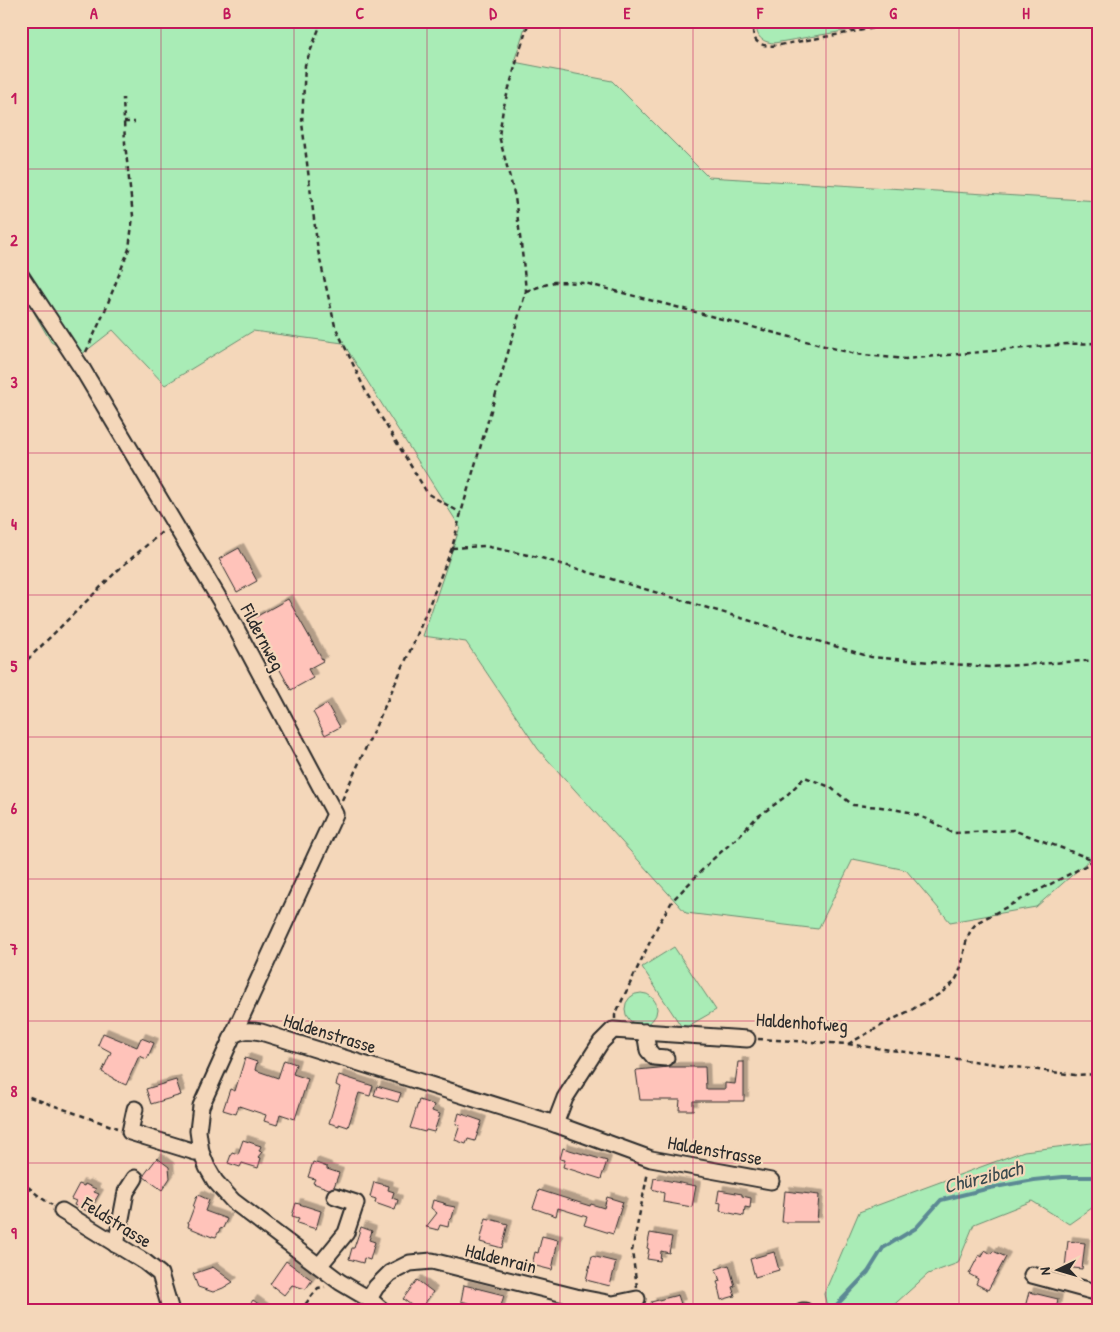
<svg xmlns="http://www.w3.org/2000/svg" width="1120" height="1332" font-family="'Patrick Hand',sans-serif">
	<style>
		.green { fill: #a9ecb6; stroke: #6a8c70 }
		.lines { fill: none; stroke-linecap: round; stroke-linejoin: round }
		.stream { stroke: #5b8994; stroke-width: 4 }
		.building { fill: #ffc3ba; stroke: #2b2b2b; filter: url(#shadow) }
		.minor-casing { stroke: #2b2b2b; stroke-width: 19 }
		.path { stroke: #2b2b2b; stroke-width: 2.5; stroke-dasharray: 5 4; stroke-linecap: butt }
		.minor { stroke: #f4d7ba; stroke-width: 15 }
		.grid { fill: none; stroke: #c2185b; stroke-width: 1; stroke-opacity: 0.55 }
		.labels { text-anchor: middle; stroke-width: 4.5; stroke-linejoin: round; paint-order: stroke }
		.street-label { font-size: 19px; fill: #2b2b2b; stroke: #f4d7ba }
		.water-label { font-size: 20px; font-style: italic; fill: #3b4a4e; stroke: #f4d7ba }
		.neatline { fill: none; stroke: #c2185b; stroke-width: 2 }
		.grid-label { font-size: 16px; text-anchor: middle; font-weight: bold; fill: #c2185b }
	</style>
	<defs>
		<filter id="shadow"><feDropShadow dx="4.5" dy="-4.5" stdDeviation="0" flood-color="#0004"/></filter>
	</defs>
	<rect width="100%" height="100%" fill="#f4d7ba"/>
	<filter id="ink" filterUnits="userSpaceOnUse"><feTurbulence type="fractalNoise" baseFrequency=".02" numOctaves="2"/><feDisplacementMap in="SourceGraphic" scale="10" xChannelSelector="R" yChannelSelector="G"/><feConvolveMatrix kernelMatrix="1 2 1 2 8 2 1 2 1" color-interpolation-filters="sRGB"/></filter>
	<g filter="url(#ink)">
		<!-- green -->
		<g class="green">
			<path d="M21 21H527L514 62 612 81 708 177 1099 201V851L1097 853 1036 907 950 922 906 870 853 859 818 929 686 913 538 749 466 642 423 636 460 527 343 343 253 331 165 385 113 330 77 358 51 342 21 290Z"/>
			<path d="M757 21H873L879 25 774 43C760 42 755 35 757 21Z"/>
			<path d="M674 947 716 1010 683 1029 642 967Z"/>
			<circle cx="641" cy="1009" r="16"/>
			<path d="M1099 1142V1203L1069 1224 1032 1201 974 1224 958 1263 928 1274 887 1311H828L824 1294 859 1212 1024 1151Z"/>
		</g>
		<g class="lines">
			<!-- stream -->
			<path class="stream" d="M831 1311 868 1272 883 1248 916 1228 941 1200 990 1188 1034 1180 1063 1177H1094L1099 1175"/>
		</g>
		<!-- building -->
		<g class="building">
			<path d="M239 548 257 581 237 592 219 559Z"/>
			<path d="M288 599 323 661 308 669 313 678 291 690 252 619Z"/>
			<path d="M327 704 340 727 325 735 313 712Z"/>
			<path d="M103 1033 137 1047 141 1038 154 1043 147 1059 139 1056 126 1085 113 1079V1078L102 1072 111 1052 98 1045Z"/>
			<path d="M245 1058 257 1062 255 1070 278 1078 284 1060 296 1064 293 1074 308 1079 295 1119 280 1114 277 1125 264 1121 266 1115 239 1106 236 1114 223 1110 230 1089 235 1091Z"/>
			<path d="M738 1062H744V1101H693V1110H679L680 1100H640L636 1071 637 1070 669 1067H705L706 1089H725V1083L735 1084Z"/>
			<path d="M339 1075 373 1086 370 1096 359 1093 348 1127 339 1124V1126L329 1123 340 1087 336 1085Z"/>
			<path d="M176 1080 181 1095 151 1104 146 1089Z"/>
			<path d="M377 1086 401 1093 398 1102 374 1095Z"/>
			<path d="M419 1100 434 1105 432 1111 440 1114 434 1132 426 1130 425 1132 410 1128Z"/>
			<path d="M459 1113 482 1121 475 1141 468 1139 466 1144 455 1140 460 1125 456 1124Z"/>
			<path d="M243 1140 261 1146 259 1151 262 1152 258 1157 261 1158 258 1168 242 1163 240 1167 228 1163 232 1152 238 1154Z"/>
			<path d="M563 1148 607 1161 601 1179 563 1167 565 1160 560 1159Z"/>
			<path d="M157 1158 169 1167 170 1178 162 1190 144 1177V1175Z"/>
			<path d="M313 1162 327 1167V1169L339 1173 334 1187 329 1189 313 1183 315 1179 308 1177Z"/>
			<path d="M654 1178 696 1186 692 1207 663 1202 664 1193 652 1189Z"/>
			<path d="M374 1182 389 1186 388 1190 394 1192 392 1198 398 1200 395 1210 375 1203 376 1199 370 1197Z"/>
			<path d="M79 1184 84 1186 85 1184 96 1189 94 1192 99 1194 91 1208 89 1207 87 1211 74 1205 76 1201 71 1199Z"/>
			<path d="M539 1190 590 1206 591 1204 604 1208 607 1197 623 1202 613 1234 584 1225 587 1217 558 1208 556 1216 533 1208Z"/>
			<path d="M719 1190 742 1194V1196L751 1198 750 1208 745 1207 744 1216 720 1211 721 1203 717 1202Z"/>
			<path d="M785 1191 819 1195 817 1222H782Z"/>
			<path d="M198 1195 209 1200 205 1211 227 1219 223 1228 220 1229 216 1237 212 1236V1237L188 1227 189 1223H188L194 1207H193L197 1196Z"/>
			<path d="M433 1200 444 1203V1205L445 1203V1205L455 1207 452 1218 449 1221 448 1227 440 1225 438 1230 426 1227 437 1213 431 1208Z"/>
			<path d="M296 1203 321 1211 316 1229 297 1223 299 1218 292 1216Z"/>
			<path d="M486 1218 508 1224 502 1248 480 1242Z"/>
			<path d="M361 1227 372 1231 369 1240 375 1242 370 1260 364 1258 363 1263 349 1259 352 1248H354Z"/>
			<path d="M650 1233 672 1237 669 1253 661 1251 660 1261 647 1259 649 1249 647 1248Z"/>
			<path d="M542 1236 558 1240 552 1270 532 1265 535 1252 538 1253Z"/>
			<path d="M1068 1241 1085 1243 1082 1269 1065 1267Z"/>
			<path d="M985 1250 991 1254 993 1251 1006 1257 988 1290 976 1284 978 1279 969 1274 979 1255 982 1257Z"/>
			<path d="M774 1252 779 1270 755 1277 750 1259Z"/>
			<path d="M592 1256 616 1262 610 1286 586 1280Z"/>
			<path d="M286 1261 312 1280 306 1289 292 1285 284 1295 270 1284Z"/>
			<path d="M729 1265 735 1286 732 1287 735 1296 721 1300 718 1287H719L717 1282 720 1281 716 1269Z"/>
			<path d="M213 1267 233 1282 223 1288 213 1292 198 1287 193 1274Z"/>
			<path d="M417 1280 433 1292 419 1311 403 1299Z"/>
			<path d="M464 1285 504 1295 500 1310 487 1306V1308L461 1301Z"/>
			<path d="M1029 1292 1058 1299 1056 1309 1046 1307V1311H1024Z"/>
			<path d="M678 1295 681 1304 677 1305 679 1311H654L651 1302Z"/>
			<path d="M253 1300 268 1311H245Z"/>
		</g>
		<g class="lines">
			<defs>
				<g id="minor">
					<path d="M21 276 83 370 230 617 335 814 233 1035"/>
					<path d="M645 1032 648 1050 654 1057 666 1058"/>
					<path d="M135 1109 130 1132 195 1152H201"/>
					<path d="M555 1124 565 1098 601 1042 613 1030 747 1039"/>
					<path d="M62 1211 145 1262 160 1274 171 1311"/>
					<path d="M116 1245 126 1192 135 1178"/>
					<path d="M319 1266 346 1233 356 1203 335 1196"/>
					<path d="M1032 1275 1099 1293"/>
					<path d="M369 1299 376 1287 390 1273 410 1263 432 1261 576 1297 613 1304 637 1299"/>
					<path d="M383 1311 369 1299 340 1282 233 1201 215 1181 207 1167 201 1152 198 1131 201 1106 233 1035C243 1030 250 1030 261 1032L555 1124 651 1159 771 1181"/>
					<path d="M802 1311H805"/>
				</g>
			</defs>
			<!-- minor casing -->
			<use href="#minor" class="minor-casing"/>
			<!-- path -->
			<g class="path">
				<path d="M322 21 305 65 302 123 318 251 335 326 367 394 428 494 461 513"/>
				<path d="M754 21C749 47 765 48 785 44L914 21"/>
				<path d="M124 122H135"/>
				<path d="M526 291 554 282 585 283 855 354 905 359 1067 344 1099 343"/>
				<path d="M86 352 104 313 129 249 133 216 125 143 123 98"/>
				<path d="M452 548 484 546 538 557 871 657 988 667 1099 660"/>
				<path d="M21 666 118 570 163 531"/>
				<path d="M342 800 415 640 452 548 461 513 526 291 523 260 515 197 499 136 503 109 517 60 529 21"/>
				<path d="M615 1019V1015L658 925 673 900 713 859 737 838 756 818 785 797 805 777 830 787 853 805 881 807 909 812 927 819 953 833 1013 830 1094 860"/>
				<path d="M758 1039 847 1044 1075 1075 1099 1074"/>
				<path d="M848 1044C870 1032 891 1020 913 1009 926 1001 941 995 952 984 968 967 959 938 978 922L1085 866 1099 856"/>
				<path d="M21 1094 117 1128"/>
				<path d="M21 1181 40 1197 52 1205"/>
				<path d="M637 1287 632 1251 648 1172"/>
				<path d="M300 1311 318 1288 325 1287"/>
			</g>
			<!-- minor -->
			<use href="#minor" class="minor"/>
		</g>
	</g>
	<!-- grid -->
	<path class="grid" d="M161 21V1311M294 21V1311M427 21V1311M560 21V1311M693 21V1311M826 21V1311M959 21V1311M21 169H1099M21 311H1099M21 453H1099M21 595H1099M21 737H1099M21 879H1099M21 1021H1099M21 1163H1099"/>
	<g class="labels">
		<!-- street labels -->
		<g class="street-label">
			<text transform="translate(263 637) rotate(62)" y="7">Fildernweg</text>
			<text transform="translate(802 1022) rotate(4)" y="7">Haldenhofweg</text>
			<text transform="translate(330 1033) rotate(17)" y="7">Haldenstrasse</text>
			<text transform="translate(715 1150) rotate(10)" y="7">Haldenstrasse</text>
			<text transform="translate(117 1222) rotate(32)" y="7">Feldstrasse</text>
			<text transform="translate(501 1258) rotate(14)" y="7">Haldenrain</text>
		</g>
		<!-- water labels -->
		<g class="water-label">
			<text transform="translate(983 1177) rotate(-14)" y="7">Chürzibach</text>
		</g>
	</g>
	<!-- margin -->
	<rect width="1120" height="1332" fill="none" stroke="#f4d7ba" stroke-width="55"/>
	<!-- north arrow -->
	<g transform="translate(1058 1270) rotate(265)" stroke="#f4d7ba" stroke-width="4" paint-order="stroke">
	<path d="M0-4L9 19L0 12L-9 19Z" fill="#2b2b2b"/>
	<text y="-8" font-size="14" font-weight="bold" text-anchor="middle" fill="#2b2b2b">N</text>
	</g>
	<rect x="28" y="28" width="1064" height="1276" class="neatline"/>
	<g class="grid-label">
		<text x="94" y="19">A</text>
		<text x="227" y="19">B</text>
		<text x="360" y="19">C</text>
		<text x="493" y="19">D</text>
		<text x="627" y="19">E</text>
		<text x="760" y="19">F</text>
		<text x="893" y="19">G</text>
		<text x="1026" y="19">H</text>
		<text x="14" y="104">1</text>
		<text x="14" y="246">2</text>
		<text x="14" y="388">3</text>
		<text x="14" y="530">4</text>
		<text x="14" y="672">5</text>
		<text x="14" y="814">6</text>
		<text x="14" y="955">7</text>
		<text x="14" y="1097">8</text>
		<text x="14" y="1239">9</text>
	</g>
</svg>
